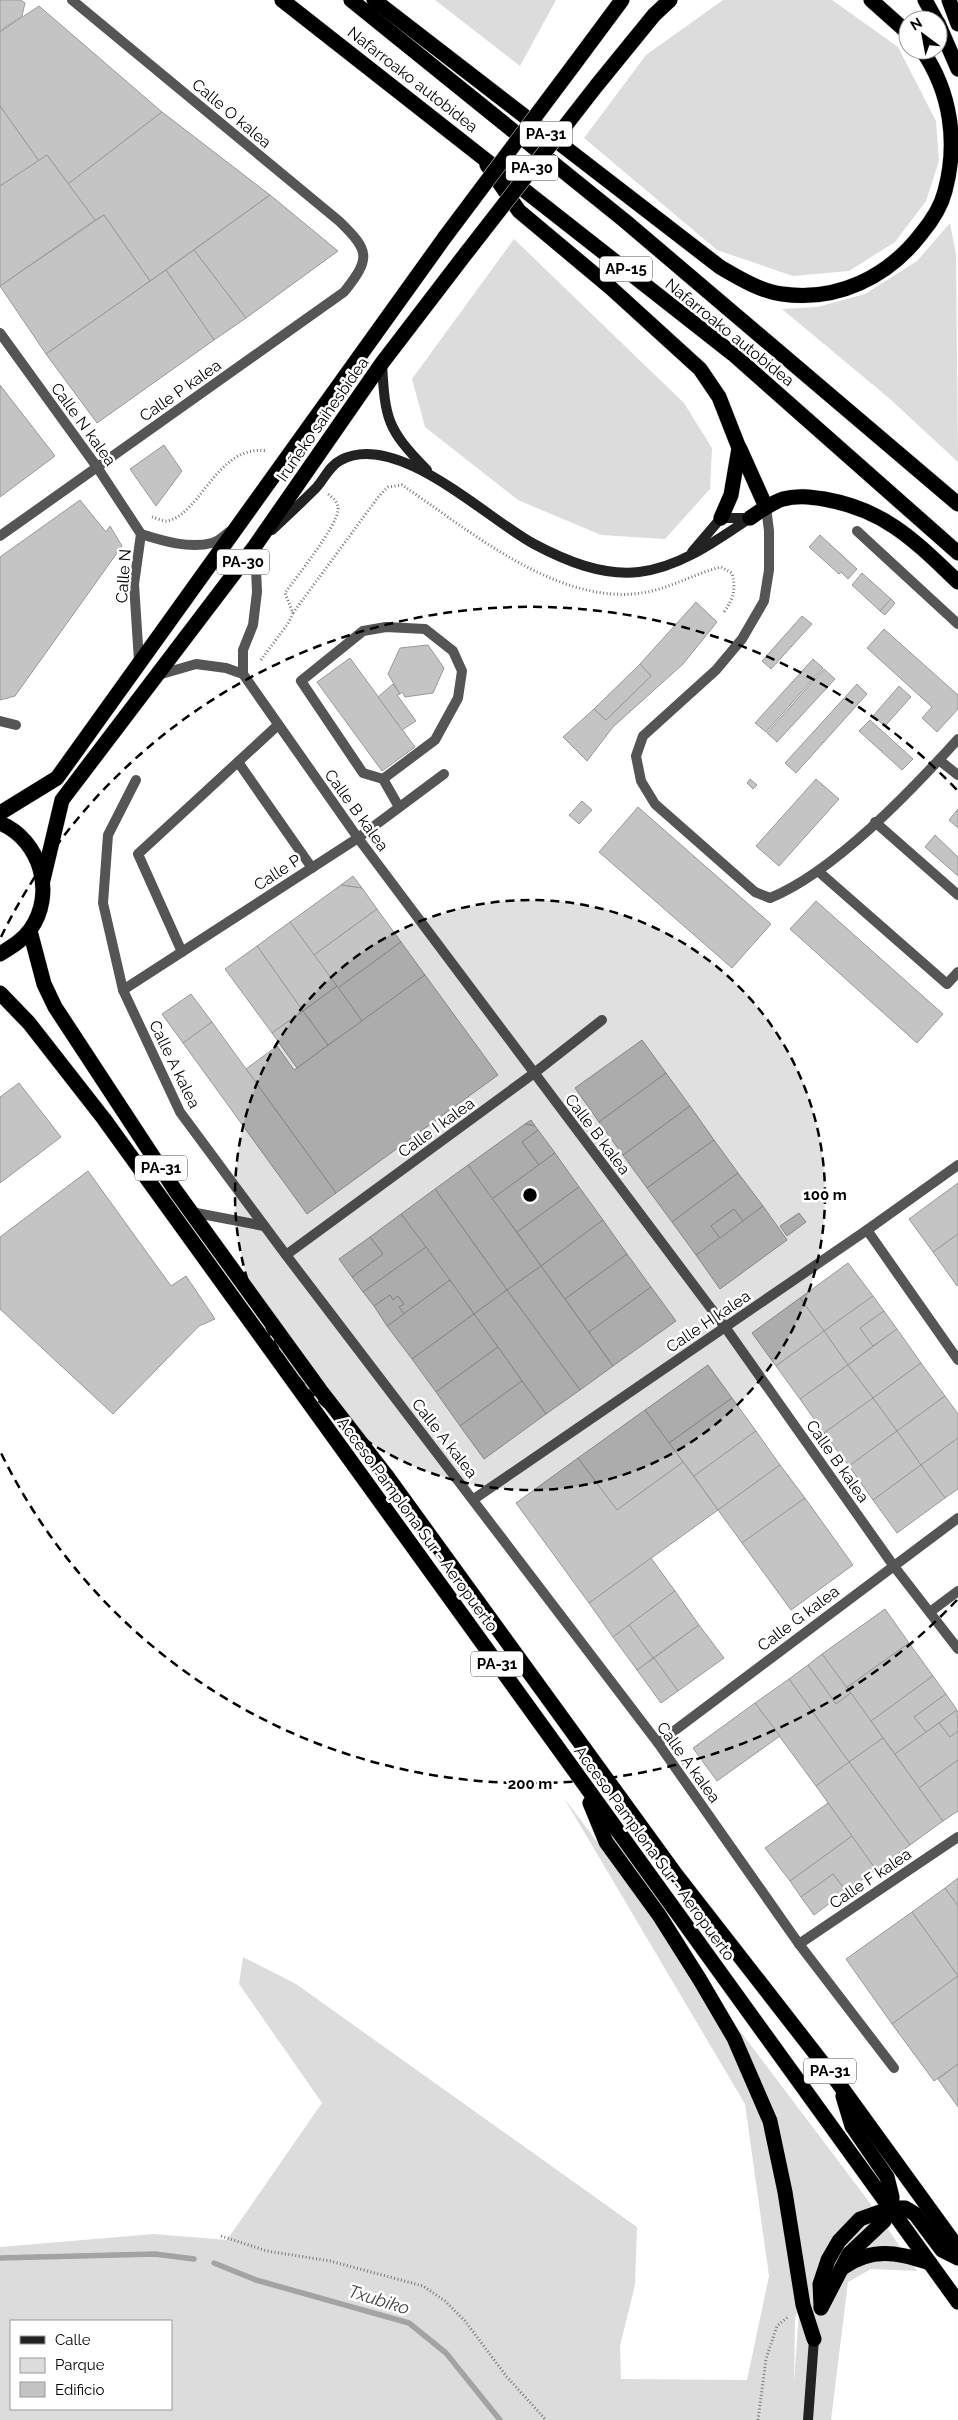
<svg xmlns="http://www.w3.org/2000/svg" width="958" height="2420" font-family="Raleway,sans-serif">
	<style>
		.green { fill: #dcdcdc; fill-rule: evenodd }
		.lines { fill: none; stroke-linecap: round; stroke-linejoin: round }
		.stream { stroke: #a3a3a3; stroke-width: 5.5 }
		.building { fill: #c4c4c4; stroke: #999 }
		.highway-casing { stroke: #dbdbdb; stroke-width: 16 }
		.path { stroke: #777; stroke-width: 3; stroke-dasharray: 1 2.5; stroke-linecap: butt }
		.lane { stroke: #555; stroke-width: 10 }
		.street { stroke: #555; stroke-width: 10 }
		.secondary { stroke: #222; stroke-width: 10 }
		.highway { stroke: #000; stroke-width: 15 }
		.highway-bridge-casing { stroke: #dbdbdb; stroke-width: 16; stroke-linecap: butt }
		.highway-bridge { stroke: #000; stroke-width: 15 }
		.ring { fill: none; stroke: #000; stroke-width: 2.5; stroke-dasharray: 9 6 }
		.labels { text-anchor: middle; stroke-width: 5; stroke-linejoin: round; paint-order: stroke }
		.shield { fill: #fff; stroke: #4c4c4c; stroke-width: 1 }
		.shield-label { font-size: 15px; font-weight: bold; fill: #000 }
		.street-label { font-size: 16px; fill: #000; stroke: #fff }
		.water-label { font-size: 18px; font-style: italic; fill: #444; stroke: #fff }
		.centre { fill: #000; stroke: #fff; stroke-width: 2.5 }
		.ring-label { font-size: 15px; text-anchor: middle; font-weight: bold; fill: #000; stroke: #fff; stroke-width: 5; stroke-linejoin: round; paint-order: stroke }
	</style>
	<rect width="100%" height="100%" fill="#fff"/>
	<!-- green -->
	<g class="green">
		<path d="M435 0H556L520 66Z"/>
		<path d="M723 0H832L898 47 936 121 939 161 926 201 895 242 849 271 793 276 717 250 584 138 646 55Z"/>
		<path d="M950 223 956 255 958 462 890 399 782 309 817 307 865 294 917 261Z"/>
		<path d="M514 239 684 403 712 448 710 489 665 539 601 535 518 500 425 427 412 379Z"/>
		<path d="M564 1798 867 2199 917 2271 871 2269 848 2282 831 2420H0V2247L154 2234 227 2240 322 2103 239 1984 243 1957 296 1984 637 2227 635 2285 620 2346 621 2379 747 2380 769 2276 745 2104ZM798 2311H799L794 2383 795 2318ZM11 2321H171V2409H11Z"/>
	</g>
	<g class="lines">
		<!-- stream -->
		<g class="stream">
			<path d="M0 2258 155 2254 194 2259"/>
			<path d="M214 2263 256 2280 409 2323 446 2353 500 2420"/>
		</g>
	</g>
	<!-- building -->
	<g class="building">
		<path d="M0 0H21L25 3 22 16 0 31Z"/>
		<path d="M39 6 162 112 68 184 47 155 39 161 0 106V32Z"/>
		<path d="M0 106 39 161 0 186Z"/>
		<path d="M162 112 270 195 150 281 104 215 95 220 68 184Z"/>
		<path d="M47 155 95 220 0 286V186Z"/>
		<path d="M270 195 338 251 246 318 194 250Z"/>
		<path d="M104 215 150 281 46 354 0 286Z"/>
		<path d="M194 250 246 318 214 340 166 270Z"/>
		<path d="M166 270 214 340 97 423 46 354Z"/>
		<path d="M0 385 55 456 0 497Z"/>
		<path d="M164 445 182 471 156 506 130 469Z"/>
		<path d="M80 500 106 532 110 526 122 546 15 696 0 700V557Z"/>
		<path d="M820 535 857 569 848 579 841 572 839 574 809 547Z"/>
		<path d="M862 573 891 599 880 611 852 585Z"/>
		<path d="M891 599 895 603 885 615 880 611Z"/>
		<path d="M696 602 717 622 683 664 613 727 587 761 563 737 594 709 606 720 651 676 640 664Z"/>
		<path d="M802 616 812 624 771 669 762 661Z"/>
		<path d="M884 629 958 695V709L937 732 922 718 932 707 867 648Z"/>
		<path d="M428 645 444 668 433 693 405 697 402 692 400 694 388 674 400 648Z"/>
		<path d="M350 658 415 747 382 771 317 682Z"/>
		<path d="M813 659 823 668 766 732 755 723Z"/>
		<path d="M640 664 651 676 606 720 594 709Z"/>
		<path d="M824 669 835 679 777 742 767 733Z"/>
		<path d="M393 684 400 694 397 695 416 721 402 730 378 697Z"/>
		<path d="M857 684 867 694 796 773 785 763Z"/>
		<path d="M899 686 911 697 885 726 873 716Z"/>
		<path d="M870 720 913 759 902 770 859 731Z"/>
		<path d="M750 779 757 785 753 789 747 783Z"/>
		<path d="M816 779 839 799 779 866 756 846Z"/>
		<path d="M582 801 592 810 579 824 569 815Z"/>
		<path d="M638 807 771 924 732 968 599 852Z"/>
		<path d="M958 809V828L949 820Z"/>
		<path d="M935 835 958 857V876L925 847Z"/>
		<path d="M353 876 362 888 341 885Z"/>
		<path d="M341 885 362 888 377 909 314 955 290 922Z"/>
		<path d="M816 901 943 1014 917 1043 790 929Z"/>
		<path d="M377 909 401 942 338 988 314 955Z"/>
		<path d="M290 922 337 986 303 1011 257 946Z"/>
		<path d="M401 942 425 975 362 1021 338 988Z"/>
		<path d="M257 946 303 1011 272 1033 225 969Z"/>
		<path d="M425 975 498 1075 336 1193 246 1069 277 1046 294 1070Z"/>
		<path d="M337 986 362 1021 328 1045 303 1011Z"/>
		<path d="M191 994 212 1022 183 1043 162 1014Z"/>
		<path d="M303 1011 328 1045 297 1068 272 1033Z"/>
		<path d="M212 1022 336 1193 307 1214 183 1043Z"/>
		<path d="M642 1040 666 1073 599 1122 575 1088Z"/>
		<path d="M666 1073 690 1106 623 1155 599 1122Z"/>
		<path d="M19 1083 61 1137 0 1183V1097Z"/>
		<path d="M690 1106 714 1140 647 1188 623 1155Z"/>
		<path d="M531 1120 535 1126 525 1124Z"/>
		<path d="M525 1124 535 1126 538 1130 522 1142 539 1165 492 1199 468 1165Z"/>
		<path d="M538 1130 555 1153 539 1165 522 1142Z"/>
		<path d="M714 1140 738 1173 672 1222 647 1188Z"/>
		<path d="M555 1153 579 1187 517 1232 492 1199Z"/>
		<path d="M468 1165 541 1266 507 1290 435 1189Z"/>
		<path d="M88 1171 171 1286 186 1276 215 1319 199 1326 113 1414 0 1309V1237Z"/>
		<path d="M738 1173 763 1206 743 1221 734 1209 711 1226 720 1238 696 1255 672 1222Z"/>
		<path d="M958 1183V1234L933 1252 909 1219Z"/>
		<path d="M579 1187 603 1220 541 1266 517 1232Z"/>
		<path d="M435 1189 507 1290 474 1314 401 1214Z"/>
		<path d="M763 1206 787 1240 720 1289 696 1255Z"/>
		<path d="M734 1209 743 1221 720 1238 711 1226Z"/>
		<path d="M799 1213 806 1222 787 1236 780 1226Z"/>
		<path d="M401 1214 426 1247 363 1292 352 1277 383 1254 370 1237Z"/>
		<path d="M603 1220 627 1254 565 1299 541 1266Z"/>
		<path d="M958 1234V1285L957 1286 933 1252Z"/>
		<path d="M370 1237 383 1254 352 1277 339 1259Z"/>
		<path d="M426 1247 450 1280 404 1314 399 1307 404 1304 398 1296 393 1300 390 1295 374 1306 363 1292Z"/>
		<path d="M627 1254 651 1287 589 1332 565 1299Z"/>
		<path d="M848 1263 873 1296 824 1331 800 1298Z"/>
		<path d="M541 1266 613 1366 580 1390 507 1290Z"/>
		<path d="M450 1280 474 1314 412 1359 387 1326Z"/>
		<path d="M651 1287 676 1321 613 1366 589 1332Z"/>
		<path d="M507 1290 580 1390 546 1414 474 1314Z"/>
		<path d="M390 1295 393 1300 398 1296 404 1304 399 1307 404 1314 387 1326 374 1306Z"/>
		<path d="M873 1296 884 1311 860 1328 873 1346 848 1365 824 1331Z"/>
		<path d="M800 1298 824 1331 776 1366 752 1333Z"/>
		<path d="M884 1311 897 1329 873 1346 860 1328Z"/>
		<path d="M474 1314 498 1347 436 1392 412 1359Z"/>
		<path d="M897 1329 921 1363 873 1398 848 1365Z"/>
		<path d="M824 1331 848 1365 800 1399 776 1366Z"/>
		<path d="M498 1347 522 1381 460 1426 436 1392Z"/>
		<path d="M921 1363 945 1396 897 1431 873 1398Z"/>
		<path d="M708 1365 732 1398 669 1443 645 1410Z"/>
		<path d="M848 1365 873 1398 824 1433 800 1399Z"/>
		<path d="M522 1381 546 1414 484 1459 460 1426Z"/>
		<path d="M945 1396 958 1414V1438L921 1465 897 1431Z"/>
		<path d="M732 1398 756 1431 694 1476 669 1443Z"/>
		<path d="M873 1398 897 1431 849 1466 824 1433Z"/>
		<path d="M645 1410 683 1462 617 1510 578 1458Z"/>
		<path d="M756 1431 780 1465 718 1510 694 1476Z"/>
		<path d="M897 1431 921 1465 873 1500 849 1466Z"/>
		<path d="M958 1438V1489L945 1498 921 1465Z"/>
		<path d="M578 1458 617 1510 683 1462 718 1510 589 1603 516 1503Z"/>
		<path d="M780 1465 805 1498 742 1543 718 1510Z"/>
		<path d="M921 1465 945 1498 897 1533 873 1500Z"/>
		<path d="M805 1498 853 1565 791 1610 742 1543Z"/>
		<path d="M651 1558 675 1591 613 1637 589 1603Z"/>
		<path d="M675 1591 699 1625 653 1658 629 1625Z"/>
		<path d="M885 1609 909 1643 846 1688 822 1654Z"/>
		<path d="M629 1625 653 1658 637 1670 613 1637Z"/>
		<path d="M699 1625 724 1658 678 1691 654 1658Z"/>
		<path d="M909 1643 933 1676 871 1721 846 1688Z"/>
		<path d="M822 1654 851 1693 836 1704 808 1665Z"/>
		<path d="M654 1658 678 1691 661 1703 637 1670Z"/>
		<path d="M808 1665 836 1704 851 1693 883 1738 849 1762 789 1679Z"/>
		<path d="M933 1676 946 1694 914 1717 926 1732 895 1754 871 1721Z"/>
		<path d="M789 1679 849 1762 816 1786 755 1703Z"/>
		<path d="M946 1694 957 1710 926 1732 914 1717Z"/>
		<path d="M755 1703 780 1736 717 1781 693 1748Z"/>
		<path d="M957 1710 958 1731 950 1737 939 1723Z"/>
		<path d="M939 1723 950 1737 958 1731V1760L919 1788 895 1754Z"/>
		<path d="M883 1738 943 1821 910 1845 849 1762Z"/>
		<path d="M958 1760V1811L943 1821 919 1788Z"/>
		<path d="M849 1762 910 1845 876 1870 816 1786Z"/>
		<path d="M828 1803 852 1836 790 1881 765 1848Z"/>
		<path d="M852 1836 876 1870 846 1891 833 1874 801 1897 790 1881Z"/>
		<path d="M833 1874 846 1891 814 1915 801 1897Z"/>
		<path d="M958 1878V1906L945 1888Z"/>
		<path d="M945 1888 958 1906V1976L912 1912Z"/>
		<path d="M912 1912 958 1976 892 2024 846 1959Z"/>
		<path d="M958 1976V2064L934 2081 892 2024Z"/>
		<path d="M958 2064V2107L938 2079Z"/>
	</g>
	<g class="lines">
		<defs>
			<g id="highway">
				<path d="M282 0 733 354 958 553"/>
				<path d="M351 0 625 221 958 504"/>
				<path d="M374 0 720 267C739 278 760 291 782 294 837 302 888 277 921 234 931 222 941 207 945 191 958 143 951 92 922 50"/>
				<path d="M871 0 908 33"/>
				<path d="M925 0 936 20"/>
				<path d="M949 0 958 24"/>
				<path d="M938 23 958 69"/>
				<path d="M573 66 622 0"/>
				<path d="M597 85 654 15 670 0"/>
				<path d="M487 165 519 211 611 288 700 369 719 397 739 448 731 495 721 518"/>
				<path d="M740 449 766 507"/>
				<path d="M750 518C760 511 771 503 783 499 797 495 811 497 824 499 886 510 915 541 958 582"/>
				<path d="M0 813 57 778 445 237"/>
				<path d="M0 823C41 840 56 894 30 930 22 941 11 947 0 954"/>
				<path d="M43 880 62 800 255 546 382 363 467 252"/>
				<path d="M30 931 44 984 55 1007 175 1190 320 1390 386 1475 674 1872 839 2084 958 2248"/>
				<path d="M0 993 29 1023 104 1119 958 2302"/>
				<path d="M590 1803 606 1842 659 1915 700 1980 734 2038 770 2121 785 2192 803 2305 814 2339"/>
				<path d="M842 2268C872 2247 897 2252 930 2263"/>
				<path d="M821 2306 820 2284 828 2260 839 2241 860 2219 891 2208H905L915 2214 942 2250 958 2258"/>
				<path d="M821 2308 849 2254 884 2221 891 2208 892 2197 887 2177 852 2126 843 2096"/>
			</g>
		</defs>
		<!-- highway casing -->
		<use href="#highway" class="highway-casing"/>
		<!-- path -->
		<g class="path">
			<path d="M152 517C156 518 162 521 166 521 200 517 217 443 267 451"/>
			<path d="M293 613 379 496 388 487 402 485C471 531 564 612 652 591 676 585 697 573 721 567L732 573C736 589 734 598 724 612"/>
			<path d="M261 660 289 622 293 613 285 593C297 576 336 528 338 510 339 503 333 498 328 494"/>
			<path d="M221 2236 267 2251 330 2261 423 2286 445 2301 465 2321 507 2377 546 2420"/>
			<path d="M758 2420 766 2359 777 2326 789 2316"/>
		</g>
		<!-- lane -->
		<g class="lane">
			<path d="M766 507 769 531V570L764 601 742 639 716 670 643 736 636 756 641 781 655 804 755 892 770 898C834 872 911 791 958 739"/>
			<path d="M857 531 958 624"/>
			<path d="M939 760 958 775"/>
			<path d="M238 762 312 868"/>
			<path d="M383 779 363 773 301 681 363 631 386 627 425 629 453 651 462 671 458 698 435 740 383 779 399 807"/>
			<path d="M875 822 958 895"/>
			<path d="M818 871 947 984 958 972"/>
			<path d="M182 952 138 854 278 725"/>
		</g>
		<!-- street -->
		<g class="street">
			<path d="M0 333 97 467 141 534"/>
			<path d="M0 536 344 292C371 258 370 251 339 221L72 0"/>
			<path d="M139 661 134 584 141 534C163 541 189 549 212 543 218 542 224 536 229 532"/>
			<path d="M243 674 358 838 725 1327 893 1565 958 1649"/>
			<path d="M158 675 196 664 226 668 243 674V650L253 625 257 592 255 546"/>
			<path d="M0 721 16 725"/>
			<path d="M136 780 108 835 103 903 123 990 180 1112 286 1255 658 1743 799 1944 894 2068"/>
			<path d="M123 990 358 838 444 774"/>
			<path d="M191 1212 264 1226"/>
			<path d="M867 1230 958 1360"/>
			<path d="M286 1255 533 1074 602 1020"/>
			<path d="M474 1499 867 1230 958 1165"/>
			<path d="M930 1612 958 1591"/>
			<path d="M658 1743 958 1518"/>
			<path d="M799 1944 958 1837"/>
		</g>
		<!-- secondary -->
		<g class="secondary">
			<path d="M382 363C385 420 387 429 427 470"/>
			<path d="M272 530C287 516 302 502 316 488 325 478 329 466 341 460 397 430 487 519 534 544 566 561 602 576 639 572 680 567 716 541 750 518"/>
			<path d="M692 552 721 518H750"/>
			<path d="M808 2420 814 2339"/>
		</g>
		<!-- highway -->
		<use href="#highway" class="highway"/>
		<defs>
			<g id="highway-bridge">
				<path d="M445 237 573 66"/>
				<path d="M467 252 597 85"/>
			</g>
		</defs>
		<!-- highway-bridge casing -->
		<use href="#highway-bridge" class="highway-bridge-casing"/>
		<!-- highway-bridge -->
		<use href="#highway-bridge" class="highway-bridge"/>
	</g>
	<!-- distance rings -->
	<circle cx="530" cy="1195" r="295" fill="#000" fill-opacity=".12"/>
	<g class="ring">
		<circle cx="530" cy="1195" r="295"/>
		<path d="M957 1600A589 589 0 0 1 1 1453M1 937A589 589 0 0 1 957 790"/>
	</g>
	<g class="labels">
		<!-- shield labels -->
		<g class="shield">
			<rect x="520" y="121.5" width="52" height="25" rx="4"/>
			<rect x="506" y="155.5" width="52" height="25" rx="4"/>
			<rect x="600" y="256.5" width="52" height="25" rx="4"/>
			<rect x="217" y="549.5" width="52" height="25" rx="4"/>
			<rect x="135" y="1155.5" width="52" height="25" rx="4"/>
			<rect x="471" y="1651.5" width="52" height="25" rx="4"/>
			<rect x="804" y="2058.5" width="52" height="25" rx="4"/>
		</g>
		<g class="shield-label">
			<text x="546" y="139">PA-31</text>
			<text x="532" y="173">PA-30</text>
			<text x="626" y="274">AP-15</text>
			<text x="243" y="567">PA-30</text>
			<text x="161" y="1173">PA-31</text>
			<text x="497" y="1669">PA-31</text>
			<text x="830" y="2076">PA-31</text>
		</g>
		<!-- street labels -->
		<g class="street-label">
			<text transform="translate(413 79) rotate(38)" y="6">Nafarroako autobidea</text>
			<text transform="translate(232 113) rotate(40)" y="6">Calle O kalea</text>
			<text transform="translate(730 332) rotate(39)" y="6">Nafarroako autobidea</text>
			<text transform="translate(180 390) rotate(-35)" y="6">Calle P kalea</text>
			<text transform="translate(322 419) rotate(-55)" y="6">Iruñeko saihesbidea</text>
			<text transform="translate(84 424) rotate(54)" y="6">Calle N kalea</text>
			<text transform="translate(123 576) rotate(-86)" y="6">Calle N</text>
			<text transform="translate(357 810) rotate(54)" y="6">Calle B kalea</text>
			<text transform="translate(277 872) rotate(-33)" y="6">Calle P</text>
			<text transform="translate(175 1064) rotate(64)" y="6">Calle A kalea</text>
			<text transform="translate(436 1127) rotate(-36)" y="6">Calle I kalea</text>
			<text transform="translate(598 1134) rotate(53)" y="6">Calle B kalea</text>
			<text transform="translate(708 1321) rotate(-34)" y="6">Calle H kalea</text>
			<text transform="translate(445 1438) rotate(52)" y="6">Calle A kalea</text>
			<text transform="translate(838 1461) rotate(55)" y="6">Calle B kalea</text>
			<text transform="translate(418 1524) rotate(54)" y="6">Acceso Pamplona Sur - Aeropuerto</text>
			<text transform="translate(798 1618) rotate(-37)" y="6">Calle G kalea</text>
			<text transform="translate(689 1762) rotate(54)" y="6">Calle A kalea</text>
			<text transform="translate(655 1853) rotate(54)" y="6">Acceso Pamplona Sur - Aeropuerto</text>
			<text transform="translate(870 1878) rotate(-34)" y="6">Calle F kalea</text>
		</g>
		<!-- water labels -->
		<g class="water-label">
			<text transform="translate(379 2300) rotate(17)" y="6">Txubiko</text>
		</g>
	</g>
	<circle cx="530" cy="1195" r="8" class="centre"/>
	<g class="ring-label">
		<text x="825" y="1200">100 m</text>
		<text x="530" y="1789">200 m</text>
	</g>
	<!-- legend -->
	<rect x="10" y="2320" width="162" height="90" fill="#ffffff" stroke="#999999"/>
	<rect x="20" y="2336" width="25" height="8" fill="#222222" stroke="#999999"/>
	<text x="55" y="2345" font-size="15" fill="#000000">Calle</text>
	<rect x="20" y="2358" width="25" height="15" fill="#dcdcdc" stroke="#999999"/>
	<text x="55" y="2370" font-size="15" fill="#000000">Parque</text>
	<rect x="20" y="2382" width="25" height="15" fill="#c4c4c4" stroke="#999999"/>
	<text x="55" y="2395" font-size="15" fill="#000000">Edificio</text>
	<!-- north arrow -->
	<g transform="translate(923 35) rotate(328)"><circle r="24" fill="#ffffff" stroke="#999999"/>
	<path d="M0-4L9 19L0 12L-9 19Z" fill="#000000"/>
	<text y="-8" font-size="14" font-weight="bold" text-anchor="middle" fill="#000000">N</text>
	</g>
</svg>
